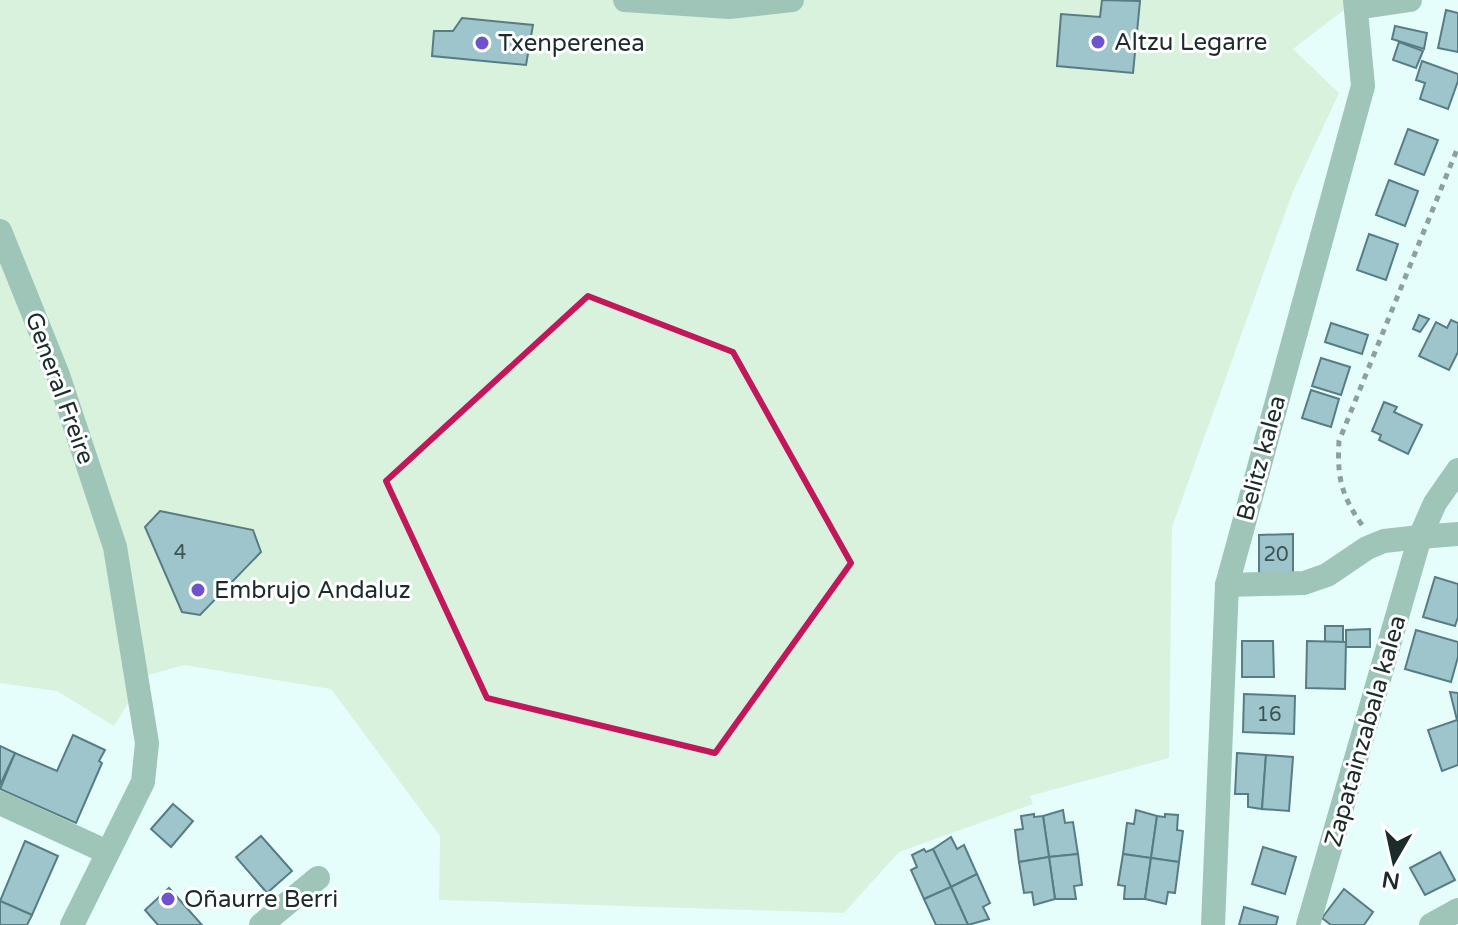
<svg xmlns="http://www.w3.org/2000/svg" width="1458" height="925" font-family="'Varela Round',sans-serif">
	<style>
		.green { fill: #d9f2de }
		.building { fill: #9ec5cc; stroke: #577d84; stroke-width: 2 }
		.lines { fill: none; stroke-linecap: round; stroke-linejoin: round }
		.path { stroke: #8ca19f; stroke-width: 5; stroke-dasharray: 6 6; stroke-linecap: butt }
		.street { stroke: #9ec5b7; stroke-width: 24 }
		.marked { fill: none; stroke: #c2185b; stroke-width: 6; stroke-linejoin: round }
		.poi-dot { fill: #6f53cd; stroke: #fff; stroke-width: 3 }
		.labels { text-anchor: middle; stroke-width: 6; stroke-linejoin: round; paint-order: stroke }
		.number-label { font-size: 20px; fill: #3c5253 }
		.poi-label { font-size: 24px; fill: #1c2c2b; stroke: #fff; text-anchor: start }
		.street-label { font-size: 24px; fill: #1c2c2b; stroke: #fff }
	</style>
	<rect width="100%" height="100%" fill="#e5fefc"/>
	<!-- green -->
	<path class="green" d="M0 0H1357L1293 49 1339 93 1292 194 1172 527 1169 758 1030 796 1033 804 899 852 844 913 439 900 440 836 331 689 184 665 145 676 114 726 57 691 0 683Z"/>
	<!-- building -->
	<g class="building">
		<path d="M1102 0 1140 1 1133 73 1057 66 1061 14 1100 17Z"/>
		<path d="M1446 10 1458 13V52L1438 48Z"/>
		<path d="M462 18 533 25 526 65 432 56 434 31H453Z"/>
		<path d="M1395 26 1427 33 1424 49 1392 39Z"/>
		<path d="M1399 42 1423 51 1416 68 1393 60Z"/>
		<path d="M1422 61 1458 74V81L1448 109 1420 99 1425 83 1416 80Z"/>
		<path d="M1408 129 1438 140 1424 175 1395 164Z"/>
		<path d="M1389 180 1418 191 1405 226 1376 215Z"/>
		<path d="M1369 234 1398 244 1386 280 1357 270Z"/>
		<path d="M1419 315 1429 319 1420 332 1413 329Z"/>
		<path d="M1451 320 1458 323V352L1449 370 1419 356 1436 322 1447 328Z"/>
		<path d="M1331 323 1368 335 1362 354 1325 342Z"/>
		<path d="M1321 358 1350 367 1341 395 1312 386Z"/>
		<path d="M1311 390 1339 399 1331 427 1302 418Z"/>
		<path d="M1384 402 1397 407 1394 412 1422 425 1408 454 1379 440 1381 435 1372 431Z"/>
		<path d="M160 511 253 530 261 552 200 615 182 612 145 527Z"/>
		<path d="M1293 534V573H1259V535Z"/>
		<path d="M1435 577 1458 584V617L1455 626 1423 617Z"/>
		<rect x="1325" y="626" width="18" height="16"/>
		<path d="M1370 629V647H1346V630Z"/>
		<path d="M1416 630 1458 642V657L1451 682 1405 669Z"/>
		<path d="M1242 641H1273L1274 677H1242Z"/>
		<path d="M1307 641 1346 642 1345 689 1306 688Z"/>
		<path d="M1450 692 1458 693V765L1442 771 1428 730 1457 720Z"/>
		<path d="M1244 694 1295 696 1294 734 1243 732Z"/>
		<path d="M73 735 105 750 99 761 102 763 76 823 0 789 15 753 57 771Z"/>
		<path d="M0 746 15 753 0 785Z"/>
		<path d="M1237 753 1266 755 1262 809 1248 807V794H1235Z"/>
		<path d="M1266 755 1293 757 1289 811 1262 809Z"/>
		<path d="M173 804 193 821 171 847 151 829Z"/>
		<path d="M1063 810 1065 823 1073 822 1078 854 1049 857 1043 816Z"/>
		<path d="M1136 810 1157 816 1151 858 1123 854 1127 823 1134 824Z"/>
		<path d="M1034 814V817L1043 816 1049 857 1019 862 1015 830 1023 829 1021 816Z"/>
		<path d="M1165 814 1178 815 1177 830 1183 831 1179 862 1151 858 1157 816 1165 817Z"/>
		<path d="M261 836 292 871 267 893 236 857Z"/>
		<path d="M951 837 957 849 964 845 977 874 951 887 933 849Z"/>
		<path d="M25 841 58 856 32 915 0 901Z"/>
		<path d="M1263 847 1296 857 1285 894 1252 884Z"/>
		<path d="M924 849 926 852 933 849 951 887 924 899 911 870 917 867 912 855Z"/>
		<path d="M1440 852 1455 880 1425 895 1410 868Z"/>
		<path d="M1078 854 1082 885 1074 886 1076 899H1055L1049 857Z"/>
		<path d="M1123 854 1151 858 1145 899H1124L1125 886 1118 885Z"/>
		<path d="M1049 857 1055 899 1034 905 1032 892 1024 893 1019 862Z"/>
		<path d="M1151 858 1179 862 1175 893 1168 892 1166 904 1145 899Z"/>
		<path d="M977 874 990 903 983 907 989 919 968 925 951 887Z"/>
		<path d="M951 887 968 925H936L924 899Z"/>
		<path d="M169 888 202 925H158L145 910Z"/>
		<path d="M1344 889 1373 912 1364 925H1331L1322 918Z"/>
		<path d="M0 901 32 915 27 925H0Z"/>
		<path d="M1244 907 1278 917 1276 925H1239Z"/>
	</g>
	<g class="lines">
		<!-- path -->
		<path class="path" d="M1362 525C1341 495 1337 477 1339 441L1458 147"/>
		<!-- street -->
		<g class="street">
			<path d="M625 0 729 7 792 0"/>
			<path d="M1356 8 1410 0"/>
			<path d="M0 231 58 375 115 547 147 743 143 782 72 925"/>
			<path d="M1458 470 1435 503 1420 537 1458 534"/>
			<path d="M1227 585 1304 583 1327 575 1367 548 1384 541 1420 537 1308 925"/>
			<path d="M0 803 107 852"/>
			<path d="M261 925 318 878"/>
			<path d="M1213 925 1227 585 1363 86 1355 0"/>
			<path d="M1431 925 1458 910"/>
		</g>
	</g>
	<!-- marked area -->
	<path class="marked" d="M588 296 733 352 851 563 715 753 487 698 386 481Z"/>
	<!-- markers -->
	<g class="poi-dot">
		<circle cx="1098" cy="42" r="8"/>
		<circle cx="482" cy="43" r="8"/>
		<circle cx="198" cy="590" r="8"/>
		<circle cx="168" cy="899" r="8"/>
	</g>
	<g class="labels">
		<!-- number labels -->
		<g class="number-label">
			<text x="180" y="559">4</text>
			<text x="1276" y="561">20</text>
			<text x="1269" y="721">16</text>
		</g>
		<!-- poi labels -->
		<g class="poi-label">
			<text x="1114" y="50">Altzu Legarre</text>
			<text x="498" y="51">Txenperenea</text>
			<text x="214" y="598">Embrujo Andaluz</text>
			<text x="184" y="907">Oñaurre Berri</text>
		</g>
		<!-- street labels -->
		<g class="street-label">
			<text transform="translate(60 388) rotate(70)" y="8">General Freire</text>
			<text transform="translate(1261 458) rotate(-75)" y="8">Belitz kalea</text>
			<text transform="translate(1365 731) rotate(-74)" y="8">Zapatainzabala kalea</text>
		</g>
	</g>
	<!-- north arrow -->
	<g transform="translate(1394 861) rotate(189)" stroke="#ffffff" stroke-width="6" paint-order="stroke">
	<path d="M0-6L14 30L0 20L-14 30Z" fill="#1c2c2b"/>
	<text y="-12" font-size="22" font-weight="bold" text-anchor="middle" fill="#1c2c2b">N</text>
	</g>
</svg>
